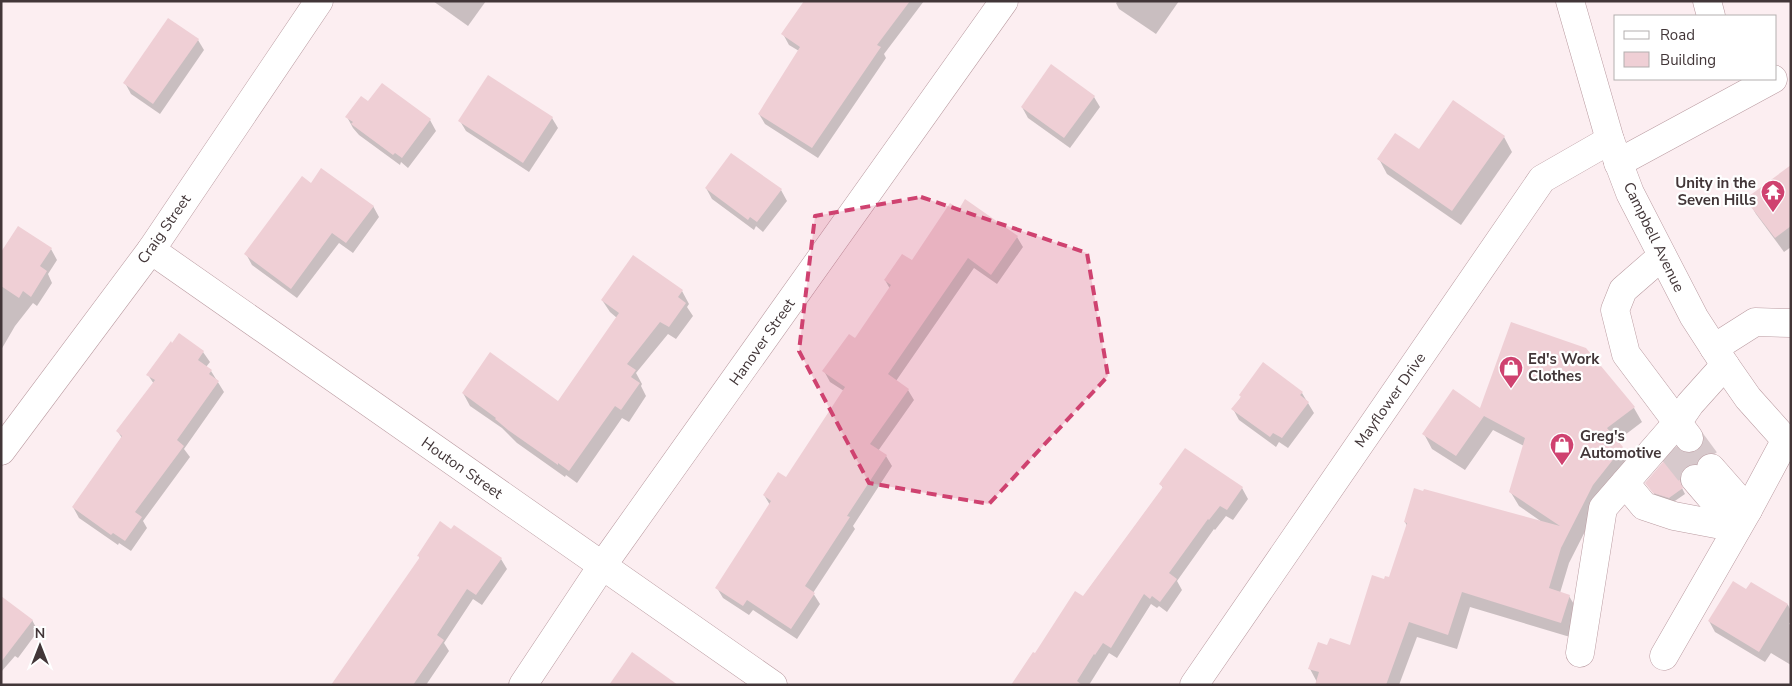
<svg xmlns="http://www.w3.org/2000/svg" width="1792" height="686" font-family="'Nunito Sans',sans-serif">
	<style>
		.shadow { fill: #0003 }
		.building { fill: #efcfd5 }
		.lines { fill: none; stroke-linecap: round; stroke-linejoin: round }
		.minor-tunnel { stroke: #d7c9cc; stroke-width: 28; stroke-dasharray: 28 14; stroke-linecap: butt }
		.minor-casing { stroke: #ba9ba1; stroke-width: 29 }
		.major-casing { stroke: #ba9ba1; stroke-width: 29 }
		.minor { stroke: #fff; stroke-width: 28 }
		.major { stroke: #fff; stroke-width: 28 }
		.marked { fill: #cf4270; fill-opacity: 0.2; stroke: #cf4270; stroke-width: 4; stroke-dasharray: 10 6; stroke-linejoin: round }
		.labels { text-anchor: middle; stroke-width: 4.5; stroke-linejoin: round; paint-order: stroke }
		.poi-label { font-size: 15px; font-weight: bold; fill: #423638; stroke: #fff; text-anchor: start }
		.street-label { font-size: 15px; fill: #423638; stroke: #fff }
	</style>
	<rect width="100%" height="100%" fill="#fceef1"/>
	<!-- shadow -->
	<g class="shadow">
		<path d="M433 1H486L468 26Z"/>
		<path d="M819 1H924L884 54 886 58 818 158 765 124 759 114 799 51 789 45 783 34Z"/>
		<path d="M1118 1H1179L1156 34 1119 9 1116 3Z"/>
		<path d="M198 40 204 50 160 114 131 94 125 83Z"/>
		<path d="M1094 97 1100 107 1070 148 1028 118 1022 107Z"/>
		<path d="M369 103 430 120 436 131 408 168 401 162 400 165 359 135 353 128 347 117Z"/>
		<path d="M552 118 558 128 529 172 466 131 460 121Z"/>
		<path d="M1504 137 1512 152 1461 225 1387 174 1379 159Z"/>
		<path d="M1791 166V247L1784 252 1756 214 1747 199Z"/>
		<path d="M311 185 373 206 379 217 353 253 339 243 297 298 252 265 246 254Z"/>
		<path d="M706 188 781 190 787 201 763 232 756 226 754 230 712 199Z"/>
		<path d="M959 211 1017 237 1023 247 997 284 974 268 896 381 908 390 914 400 878 451 886 456 892 466 853 526 855 529 813 593 820 604 797 639 753 610 749 615 723 598 717 588 770 505 764 495 787 478 844 391 830 382 824 371 855 340 890 289 885 280 912 262Z"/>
		<path d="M51 249 57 260 48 274 52 283 37 306 33 303 15 326 1 350V254Z"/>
		<path d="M682 291 689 304 687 307 693 316 676 339 668 334 636 373 642 384 641 386 646 396 629 422 622 418 577 483 566 475 565 477 517 443 502 428 470 406 463 393 558 403 617 318 610 312 602 300Z"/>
		<path d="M203 352 210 362 206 367 211 371 224 392 184 449 190 457 143 521 147 528 131 551 119 543 118 545 79 518 73 507 122 438 118 432 154 384 148 375Z"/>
		<path d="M1263 364 1302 393 1314 413 1288 448 1279 442 1276 447 1239 420 1233 409Z"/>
		<path d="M1634 408 1642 422 1617 441 1631 462 1601 500 1569 563 1560 593 1569 596 1578 611 1570 637 1470 607 1457 649 1417 637 1399 685 1318 684 1310 669 1328 647H1351L1385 581 1390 579 1407 526 1405 522H1542L1519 506 1510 491 1524 446 1493 430 1465 470 1432 449 1424 434 1481 410Z"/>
		<path d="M1703 446 1711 458 1682 480V488L1685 494 1672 503 1657 498 1650 488 1682 453 1690 455 1699 452Z"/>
		<path d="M1161 484 1242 488 1248 499 1233 520 1226 516 1215 530 1214 529 1177 581 1182 590 1167 612 1159 606 1157 608 1151 604 1117 658 1109 653 1089 685H1013L1083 597 1163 488Z"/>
		<path d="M419 556 501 559 507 569 482 605 473 599 444 643 449 651 426 685H332L420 559Z"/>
		<path d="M1751 583 1788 605 1791 611V621L1789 624 1791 625V665L1771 653 1765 662 1715 632 1709 621 1746 591Z"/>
		<path d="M1 598 32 620 38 631 18 658 15 656 1 672Z"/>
	</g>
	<!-- building -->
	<g class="building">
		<path d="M804 1H910L877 45 881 47 812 148 758 114 800 47 781 34Z"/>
		<path d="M168 18 199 39 153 104 123 83Z"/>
		<path d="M1051 64 1095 96 1064 138 1021 107Z"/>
		<path d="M488 75 553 117 523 163 458 121Z"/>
		<path d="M382 83 431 119 402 158 395 153 393 155 351 124 353 122 345 117 361 96 368 101Z"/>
		<path d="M1453 100 1505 136 1452 211 1377 159 1395 133 1419 149Z"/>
		<path d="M731 153 782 189 757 222 750 217 748 220 705 188Z"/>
		<path d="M1791 165V226L1775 238 1745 199Z"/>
		<path d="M321 168 374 206 346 243 332 233 291 289 244 254 302 176 311 183Z"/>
		<path d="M965 199 1018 236 991 275 968 258 888 374 909 389 870 444 887 455 847 516 850 517 805 586 815 593 791 629 747 600 743 606 715 588 771 501 763 495 778 472 786 477 845 387 822 371 849 334 855 338 891 285 884 280 902 254 912 260 950 203 959 209Z"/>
		<path d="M18 226 52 248 40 266 47 271 31 297 23 291 19 298 1 286V252Z"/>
		<path d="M633 255 683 290 678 297 686 303 669 327 660 322 627 364 636 370 631 377 640 383 621 410 615 406 569 471 558 463V465L508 430 495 419 496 418 462 393 490 352 558 401 619 313 601 300Z"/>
		<path d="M1511 322 1586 348 1635 407 1607 428 1623 447 1593 485 1561 548 1549 588 1570 595 1561 623 1462 592 1448 635 1409 622 1386 685H1315L1319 672 1308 669 1318 642 1327 645 1330 638 1350 645 1372 575 1384 579 1385 576 1389 577 1407 523 1404 522 1414 488 1423 491 1424 489 1560 526 1509 492 1525 438 1484 416 1456 456 1422 434 1453 389 1480 408Z"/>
		<path d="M179 333 204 351 198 360 212 370 209 374 219 381 177 440 184 446 135 512 142 517 125 541 113 533 111 535 72 507 122 436 116 431 155 380 146 375 171 341 172 343Z"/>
		<path d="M1263 362 1303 392 1300 395 1309 402 1282 438 1273 433 1270 437 1231 409 1241 397 1239 395Z"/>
		<path d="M1703 444 1709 453 1701 456 1696 464H1692L1684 468 1680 474V481L1683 488 1669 498 1653 493 1645 483 1676 447 1682 452 1690 454 1698 451Z"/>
		<path d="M1185 448 1243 487 1227 510 1220 506 1209 520 1208 519 1169 573 1177 579 1160 602 1152 596 1150 599 1144 594 1111 648 1103 643 1095 655 1094 654 1077 681 1082 685H1011L1033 652 1035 653 1075 591 1083 596 1163 487 1159 484Z"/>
		<path d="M440 521 451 529 454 525 502 558 476 595 467 589 437 635 444 640 413 685H331L420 557 417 556Z"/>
		<path d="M1733 581 1746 589 1751 582 1788 604 1759 652 1708 621Z"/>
		<path d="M1 596 33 620 1 662Z"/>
		<path d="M632 652 678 685H609Z"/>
	</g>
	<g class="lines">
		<!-- minor-tunnel -->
		<g class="minor-tunnel">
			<path d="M1689 438 1711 468"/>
			<path d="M1672 450 1695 479"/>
		</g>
		<defs>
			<g id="minor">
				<path d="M1707 1 1711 16"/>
				<path d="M1618 163 1773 79"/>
				<path d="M151 250 773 685"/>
				<path d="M1662 256 1623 290 1615 310 1626 354 1689 438"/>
				<path d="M1714 348 1755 322 1791 323"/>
				<path d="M1 451 151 250 319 1"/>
				<path d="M1711 468 1748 510"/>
				<path d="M1695 479 1737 528"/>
				<path d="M1625 483 1644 506 1674 516 1737 528"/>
				<path d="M1580 653 1603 508 1677 423 1690 404 1725 365"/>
				<path d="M1664 656 1748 510 1785 441"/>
				<path d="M523 685 602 566 1004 1"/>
				<path d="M1194 685 1542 179 1610 140"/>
			</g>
			<path id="major" d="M1570 1 1610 140 1630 193 1694 317 1725 365 1748 398 1791 446"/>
		</defs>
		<!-- minor casing -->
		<use href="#minor" class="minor-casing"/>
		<!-- major casing -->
		<use href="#major" class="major-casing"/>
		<!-- minor -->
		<use href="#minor" class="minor"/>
		<!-- major -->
		<use href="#major" class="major"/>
	</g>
	<!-- marked area -->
	<path class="marked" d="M921 197 1087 253 1108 376 989 504 869 483 799 351 815 216Z"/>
	<!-- icons -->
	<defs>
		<symbol id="temple-pin" viewBox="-11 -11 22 30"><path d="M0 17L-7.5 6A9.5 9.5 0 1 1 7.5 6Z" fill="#cf4270" stroke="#fff"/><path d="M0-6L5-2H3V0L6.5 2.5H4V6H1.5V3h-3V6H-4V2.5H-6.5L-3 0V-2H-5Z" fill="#fff"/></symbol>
		<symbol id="shop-pin" viewBox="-11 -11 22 30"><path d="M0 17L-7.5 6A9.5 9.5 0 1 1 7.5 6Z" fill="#cf4270" stroke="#fff"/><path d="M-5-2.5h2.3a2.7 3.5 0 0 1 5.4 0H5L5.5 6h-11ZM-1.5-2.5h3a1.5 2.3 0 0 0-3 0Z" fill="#fff"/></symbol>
	</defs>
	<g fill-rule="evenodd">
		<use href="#temple-pin" x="1759" y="178" width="28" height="38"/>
		<use href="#shop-pin" x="1497" y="354" width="28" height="38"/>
		<use href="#shop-pin" x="1548" y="431" width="28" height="38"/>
	</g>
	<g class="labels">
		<!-- poi labels -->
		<g class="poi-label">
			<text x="1756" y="188" text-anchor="end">Unity in the<tspan x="1756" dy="17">Seven Hills</tspan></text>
			<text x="1528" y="364">Ed's Work<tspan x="1528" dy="17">Clothes</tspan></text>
			<text x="1580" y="441">Greg's<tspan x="1580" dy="17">Automotive</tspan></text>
		</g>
		<!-- street labels -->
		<g class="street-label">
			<text transform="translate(164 229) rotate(-55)" y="5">Craig Street</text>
			<text transform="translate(1654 237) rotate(64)" y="5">Campbell Avenue</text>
			<text transform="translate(762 342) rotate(-55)" y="5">Hanover Street</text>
			<text transform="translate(1390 400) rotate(-55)" y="5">Mayflower Drive</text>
			<text transform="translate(462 468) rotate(35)" y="5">Houton Street</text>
		</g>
	</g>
	<!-- border -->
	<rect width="1792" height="686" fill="none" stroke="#423638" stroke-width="5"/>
	<!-- legend -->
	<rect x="1614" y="15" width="162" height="65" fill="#ffffff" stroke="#b3afaf"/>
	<rect x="1624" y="31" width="25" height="8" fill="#ffffff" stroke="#b3afaf"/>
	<text x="1660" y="40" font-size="15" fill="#423638">Road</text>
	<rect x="1624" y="52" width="25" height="15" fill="#efcfd5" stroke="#b3afaf"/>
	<text x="1660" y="65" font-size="15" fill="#423638">Building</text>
	<!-- north arrow -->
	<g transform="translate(40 646)" stroke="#ffffff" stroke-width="4" paint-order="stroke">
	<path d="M0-4L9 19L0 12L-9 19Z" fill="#423638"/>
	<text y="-8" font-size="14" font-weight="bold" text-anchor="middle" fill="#423638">N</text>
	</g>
</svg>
